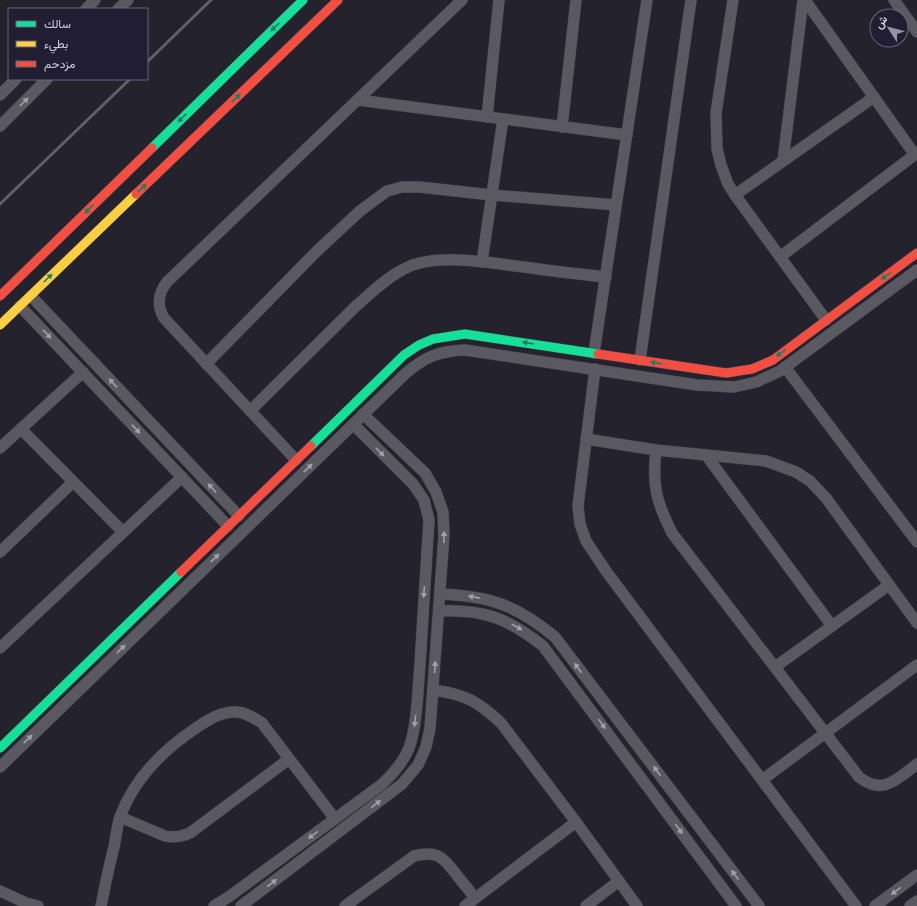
<svg xmlns="http://www.w3.org/2000/svg" width="917" height="906" font-family="'Fira Sans',Vazirmatn,sans-serif">
	<style>
		.lines { fill: none; stroke-linecap: round; stroke-linejoin: round }
		.street-casing { stroke: #413f49; stroke-width: 12 }
		.fast-casing { stroke: #413f49; stroke-width: 10 }
		.slow-casing { stroke: #413f49; stroke-width: 10 }
		.jam-casing { stroke: #413f49; stroke-width: 10 }
		.street { stroke: #5a5962; stroke-width: 11 }
		.fast { stroke: #16e098; stroke-width: 9 }
		.slow { stroke: #ffcf43; stroke-width: 9 }
		.jam { stroke: #f24e42; stroke-width: 9 }
		.rail { stroke: #616068; stroke-width: 3 }
		.oneway { fill: #1c7e65 }
		.oneway2 { fill: #a1a0ac }
	</style>
	<rect width="100%" height="100%" fill="#24222d"/>
	<g class="lines">
		<defs>
			<g id="street">
				<path d="M733 0 716 113 717 149 721 165 728 184 735 195 826 320"/>
				<path d="M805 0 915 155"/>
				<path d="M894 0 917 32"/>
				<path d="M86 9 95 0"/>
				<path d="M118 9 128 0"/>
				<path d="M0 95 16 79"/>
				<path d="M358 100 627 135"/>
				<path d="M487 117 499 0"/>
				<path d="M0 126 47 79"/>
				<path d="M562 127 576 0"/>
				<path d="M783 161 803 0"/>
				<path d="M735 195 874 97"/>
				<path d="M780 257 917 153"/>
				<path d="M482 262 503 119"/>
				<path d="M31 296 239 516"/>
				<path d="M20 306 228 526"/>
				<path d="M594 353 647 0"/>
				<path d="M640 360 691 0"/>
				<path d="M206 364 317 251 360 211 387 191 402 187H419L492 195 616 205"/>
				<path d="M785 367 917 542"/>
				<path d="M595 369 578 506 580 524 586 541 606 571 856 906"/>
				<path d="M250 411 356 306C371 293 386 278 404 269 435 252 490 263 524 267 551 271 578 274 606 277"/>
				<path d="M21 429 123 532"/>
				<path d="M586 439 656 450 766 461 796 472 810 481 826 498 917 623"/>
				<path d="M0 448 83 372"/>
				<path d="M656 450C652 485 656 501 672 533L859 777C883 796 897 779 917 764"/>
				<path d="M706 455 832 626"/>
				<path d="M296 460 164 318C157 306 158 293 167 282L462 0"/>
				<path d="M0 552 73 482"/>
				<path d="M440 594C490 596 516 605 555 637L759 906"/>
				<path d="M439 611C483 609 508 618 543 646L736 906"/>
				<path d="M0 648 182 477"/>
				<path d="M775 667 889 585"/>
				<path d="M433 690C464 694 478 701 501 723L576 822 637 906"/>
				<path d="M0 767 406 373C426 356 440 351 465 350L697 385 734 387 756 382 780 371 917 270"/>
				<path d="M762 780 917 665"/>
				<path d="M120 817 165 836C174 838 181 837 190 833L289 759"/>
				<path d="M0 891 26 903 38 906"/>
				<path d="M101 906C105 886 109 866 114 847 116 837 117 826 120 817 134 779 163 750 196 728 208 720 221 711 237 712 247 713 254 718 262 723L335 819"/>
				<path d="M214 906 230 896 381 785C393 774 403 763 409 748 417 727 418 688 420 664 423 616 426 568 429 520L424 500 413 484 353 424"/>
				<path d="M241 906 402 784 418 765 426 747 430 728 444 535 443 512 436 492 425 473 363 414"/>
				<path d="M345 906 414 856C437 850 443 857 456 874 462 882 469 890 475 898"/>
				<path d="M465 906 576 822"/>
				<path d="M586 906 619 881"/>
				<path d="M875 906 917 875"/>
				<path d="M910 906 917 901"/>
			</g>
			<g id="fast">
				<path d="M152 148 303 0"/>
				<path d="M311 446 404 355 419 345 433 339 465 334 598 354"/>
				<path d="M0 748 181 572"/>
			</g>
			<path id="slow" d="M0 325 136 194"/>
			<g id="jam">
				<path d="M136 194 338 0"/>
				<path d="M0 296 152 148"/>
				<path d="M598 354 726 373 752 369 773 360 917 253"/>
				<path d="M181 572 311 446"/>
			</g>
		</defs>
		<!-- street casing -->
		<use href="#street" class="street-casing"/>
		<!-- fast casing -->
		<use href="#fast" class="fast-casing"/>
		<!-- slow casing -->
		<use href="#slow" class="slow-casing"/>
		<!-- jam casing -->
		<use href="#jam" class="jam-casing"/>
		<!-- street -->
		<use href="#street" class="street"/>
		<!-- fast -->
		<use href="#fast" class="fast"/>
		<!-- slow -->
		<use href="#slow" class="slow"/>
		<!-- jam -->
		<use href="#jam" class="jam"/>
		<!-- rail -->
		<g class="rail">
			<path d="M147 62 211 0"/>
			<path d="M0 204 130 79"/>
		</g>
	</g>
	<!-- one-way arrows -->
	<defs><path id="oneway-solid" d="M-6-.8H1V-3.2L6.5 0L1 3.2V.8H-6Z"/></defs>
	<g class="oneway">
		<use href="#oneway-solid" transform="translate(275 27) rotate(136)"/>
		<use href="#oneway-solid" transform="translate(236 98) rotate(-44)"/>
		<use href="#oneway-solid" transform="translate(182 118) rotate(136)"/>
		<use href="#oneway-solid" transform="translate(142 188) rotate(-43)"/>
		<use href="#oneway-solid" transform="translate(89 209) rotate(136)"/>
		<use href="#oneway-solid" transform="translate(886 276) rotate(144)"/>
		<use href="#oneway-solid" transform="translate(48 278) rotate(-45)"/>
		<use href="#oneway-solid" transform="translate(528 343) rotate(-171)"/>
		<use href="#oneway-solid" transform="translate(781 353) rotate(144)"/>
		<use href="#oneway-solid" transform="translate(656 363) rotate(-171)"/>
	</g>
	<g class="oneway2">
		<use href="#oneway-solid" transform="translate(24 102) rotate(-45)"/>
		<use href="#oneway-solid" transform="translate(47 334) rotate(47)"/>
		<use href="#oneway-solid" transform="translate(113 383) rotate(-133)"/>
		<use href="#oneway-solid" transform="translate(136 429) rotate(47)"/>
		<use href="#oneway-solid" transform="translate(380 452) rotate(45)"/>
		<use href="#oneway-solid" transform="translate(308 468) rotate(-44)"/>
		<use href="#oneway-solid" transform="translate(212 488) rotate(-133)"/>
		<use href="#oneway-solid" transform="translate(444 537) rotate(-88)"/>
		<use href="#oneway-solid" transform="translate(215 558) rotate(-44)"/>
		<use href="#oneway-solid" transform="translate(424 592) rotate(94)"/>
		<use href="#oneway-solid" transform="translate(474 597) rotate(-169)"/>
		<use href="#oneway-solid" transform="translate(517 627) rotate(29)"/>
		<use href="#oneway-solid" transform="translate(121 649) rotate(-44)"/>
		<use href="#oneway-solid" transform="translate(435 667) rotate(-86)"/>
		<use href="#oneway-solid" transform="translate(578 668) rotate(-127)"/>
		<use href="#oneway-solid" transform="translate(415 721) rotate(96)"/>
		<use href="#oneway-solid" transform="translate(602 724) rotate(54)"/>
		<use href="#oneway-solid" transform="translate(28 739) rotate(-44)"/>
		<use href="#oneway-solid" transform="translate(657 771) rotate(-127)"/>
		<use href="#oneway-solid" transform="translate(376 804) rotate(-37)"/>
		<use href="#oneway-solid" transform="translate(679 829) rotate(54)"/>
		<use href="#oneway-solid" transform="translate(313 835) rotate(144)"/>
		<use href="#oneway-solid" transform="translate(735 875) rotate(-127)"/>
		<use href="#oneway-solid" transform="translate(272 883) rotate(-37)"/>
		<use href="#oneway-solid" transform="translate(896 891) rotate(143)"/>
	</g>
	<!-- legend -->
	<rect x="8" y="8" width="140" height="72" fill="#211d32" stroke="#676577"/>
	<rect x="16" y="21" width="20" height="6" fill="#16e098" stroke="#676577"/>
	<text x="44" y="28" font-size="12" fill="#d1d0de">سالك</text>
	<rect x="16" y="41" width="20" height="6" fill="#ffcf43" stroke="#676577"/>
	<text x="44" y="48" font-size="12" fill="#d1d0de">بطيء</text>
	<rect x="16" y="61" width="20" height="6" fill="#f24e42" stroke="#676577"/>
	<text x="44" y="68" font-size="12" fill="#d1d0de">مزدحم</text>
	<!-- north arrow -->
	<g transform="translate(889 28) rotate(306)"><circle r="19" fill="#211d32" stroke="#676577"/>
	<path d="M0-3L7 15L0 10L-7 15Z" fill="#9493a0"/>
	<text y="-6" font-size="11" font-weight="bold" text-anchor="middle" fill="#d1d0de">ش</text>
	</g>
</svg>
